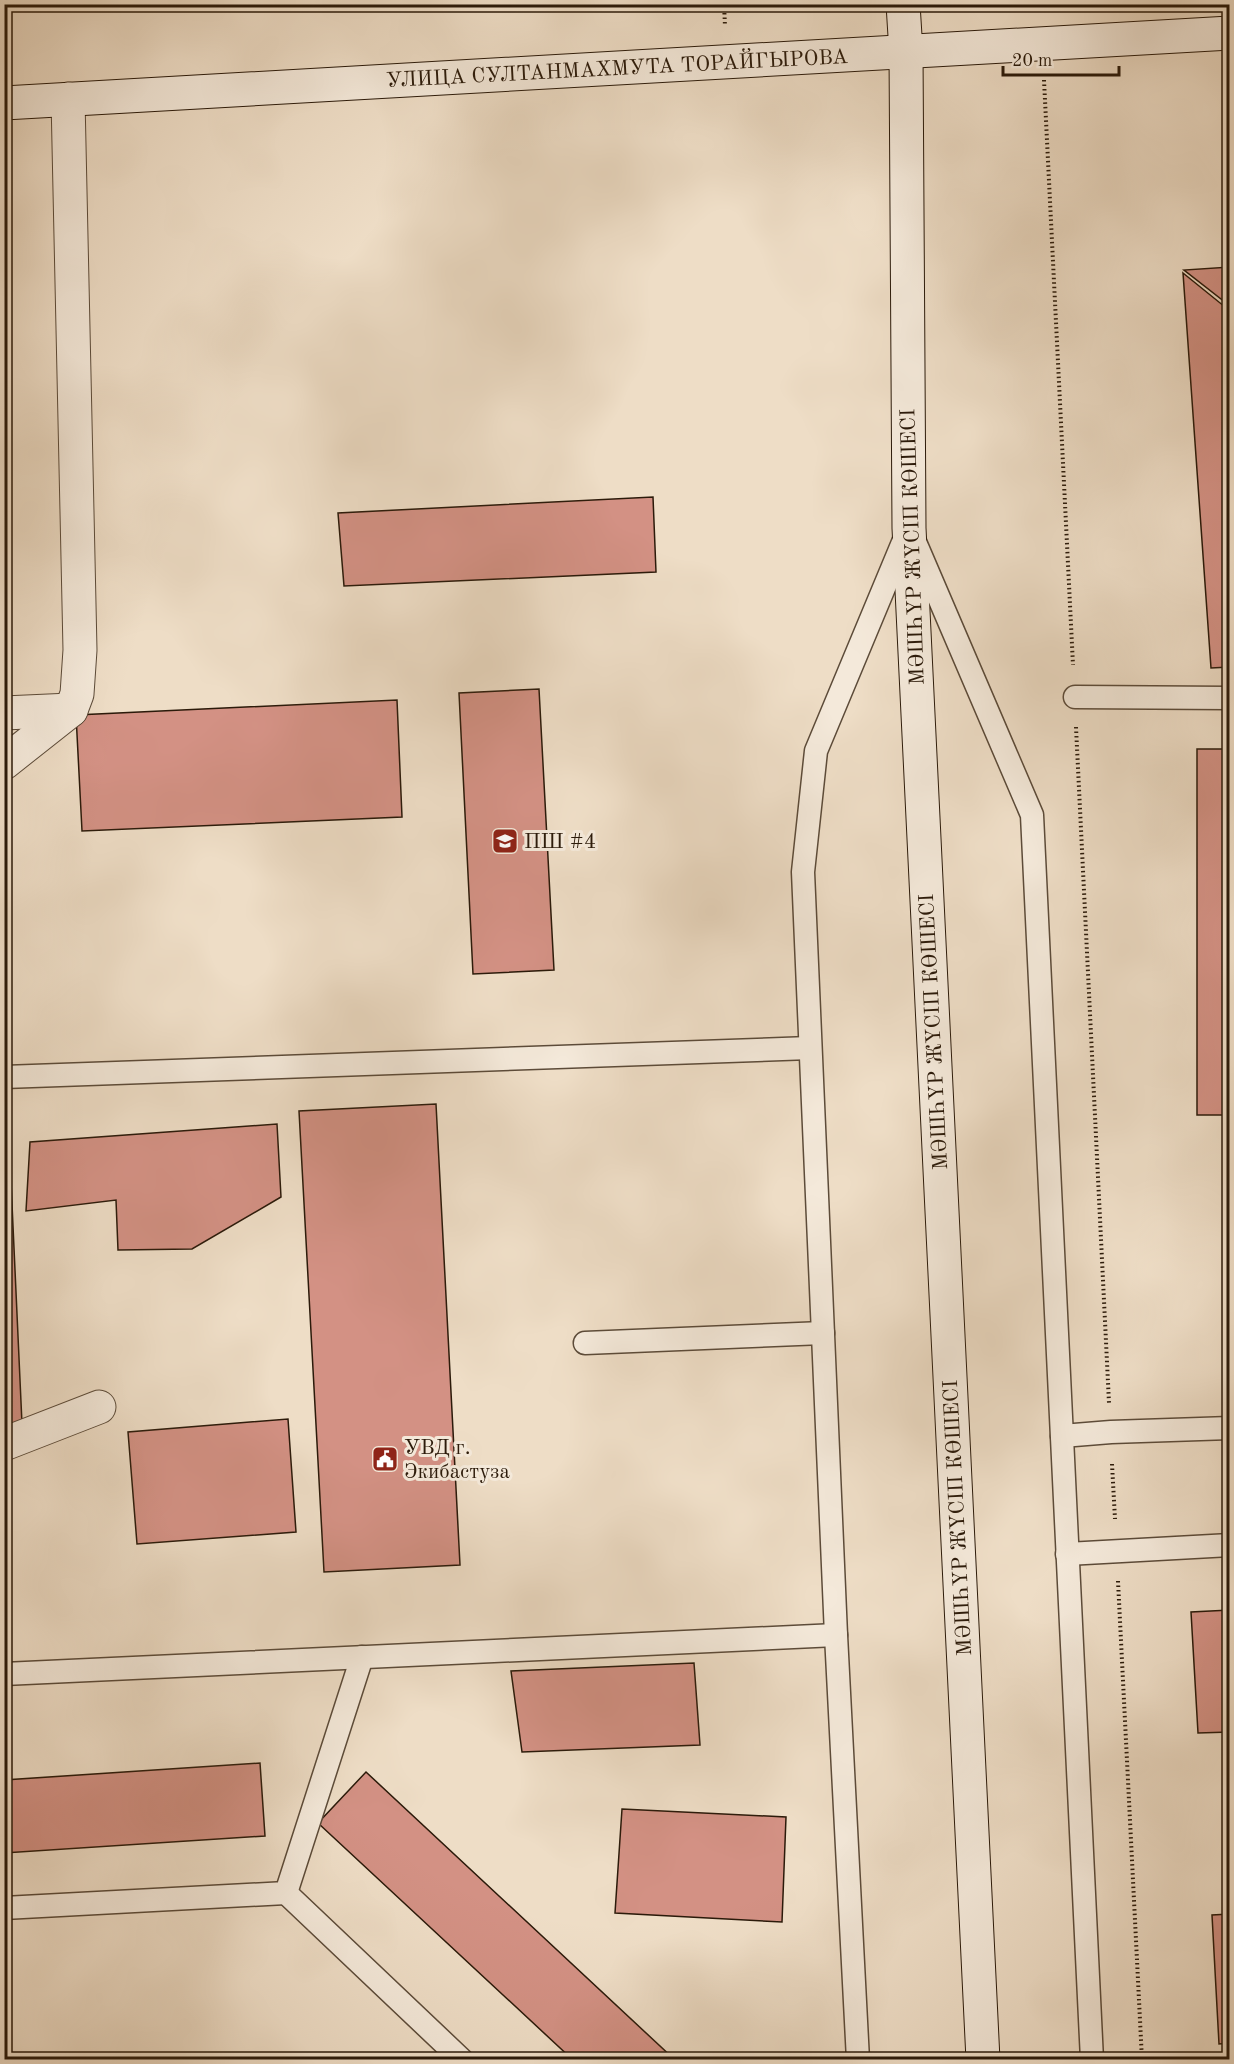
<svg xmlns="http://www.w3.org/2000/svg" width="1234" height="2064" font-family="'Old Standard TT',serif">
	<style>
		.building { fill: #d39184; stroke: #2b1a0a; stroke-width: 1.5 }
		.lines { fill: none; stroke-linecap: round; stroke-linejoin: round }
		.lane-casing { stroke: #5c4b39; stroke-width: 25 }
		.street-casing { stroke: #5c4b39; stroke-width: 35 }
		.secondary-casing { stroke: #2b1a0a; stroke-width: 35 }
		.path { stroke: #2b1a0a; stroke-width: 4; stroke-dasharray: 1.5 3; stroke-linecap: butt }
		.lane { stroke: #f4e9da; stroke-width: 22 }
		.street { stroke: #f4e9da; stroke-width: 33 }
		.secondary { stroke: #f4e9da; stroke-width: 33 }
		.labels { text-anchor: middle; stroke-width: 6; stroke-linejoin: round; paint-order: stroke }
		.street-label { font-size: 21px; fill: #2b1a0a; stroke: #f4e9da }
		.poi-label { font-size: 21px; fill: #2b1a0a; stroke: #f4e9da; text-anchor: start }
	</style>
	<rect width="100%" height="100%" fill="#eeddc6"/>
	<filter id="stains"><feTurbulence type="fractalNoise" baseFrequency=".00333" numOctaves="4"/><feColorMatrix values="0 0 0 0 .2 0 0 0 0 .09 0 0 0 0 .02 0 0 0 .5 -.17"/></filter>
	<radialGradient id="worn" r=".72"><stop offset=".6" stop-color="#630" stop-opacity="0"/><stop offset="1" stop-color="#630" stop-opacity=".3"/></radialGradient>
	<!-- building -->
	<g class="building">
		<path d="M1230 267V306L1184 270Z"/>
		<path d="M1183 273 1230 311V667L1211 668Z"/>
		<path d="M653 497 656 572 344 586 338 513Z"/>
		<path d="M539 689 554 970 473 974 459 693Z"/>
		<path d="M397 700 402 817 82 831 76 715Z"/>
		<rect x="1197" y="749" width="33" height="366"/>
		<path d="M436 1104 460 1565 324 1572 299 1111Z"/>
		<path d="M277 1124 281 1197 192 1249 118 1250 116 1200 26 1211 30 1142Z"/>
		<path d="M4 1138H9L22 1424 4 1425Z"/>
		<path d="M288 1419 296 1532 137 1544 128 1432Z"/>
		<path d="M1230 1610V1732L1198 1733 1191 1612Z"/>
		<path d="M694 1663 700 1745 522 1752 511 1671Z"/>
		<path d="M260 1763 265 1836 4 1853V1780Z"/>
		<path d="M366 1772 675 2060H573L318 1823Z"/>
		<path d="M622 1809 786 1817 782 1922 615 1913Z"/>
		<path d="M1230 1914V2043L1219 2044 1212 1915Z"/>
	</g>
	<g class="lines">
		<defs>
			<g id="lane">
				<path d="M1075 697 1230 698"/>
				<path d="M4 1077 810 1048"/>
				<path d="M585 1343 823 1333"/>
				<path d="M1062 1436 1111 1432 1230 1428"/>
				<path d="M1067 1554 1230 1545"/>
				<path d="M4 1674 836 1635"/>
				<path d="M286 1893 462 2060"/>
				<path d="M4 1908 286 1893 362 1657"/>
				<path d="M858 2060 836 1635 803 872 816 751 909 528 1032 815 1092 2060"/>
			</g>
			<g id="street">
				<path d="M4 713 71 710"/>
				<path d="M4 763 71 710 77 694 80 650 68 99"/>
				<path d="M4 1444 99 1407"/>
			</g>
			<g id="secondary">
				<path d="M903 4 906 52 909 528 983 2060"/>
				<path d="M4 103 1230 33"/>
			</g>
		</defs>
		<!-- lane casing -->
		<use href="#lane" class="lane-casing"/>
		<!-- street casing -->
		<use href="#street" class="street-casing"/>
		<!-- secondary casing -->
		<use href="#secondary" class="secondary-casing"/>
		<!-- path -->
		<g class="path">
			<path d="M724 4 725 26"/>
			<path d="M1044 80 1073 665"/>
			<path d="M1076 727 1109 1403"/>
			<path d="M1112 1464 1115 1519"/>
			<path d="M1118 1581 1142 2060"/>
		</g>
		<!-- lane -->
		<use href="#lane" class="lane"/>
		<!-- street -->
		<use href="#street" class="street"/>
		<!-- secondary -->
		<use href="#secondary" class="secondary"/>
	</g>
	<!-- icons -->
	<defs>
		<symbol id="school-square" viewBox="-11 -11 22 22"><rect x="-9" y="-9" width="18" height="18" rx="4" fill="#8f2418" stroke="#f4e9da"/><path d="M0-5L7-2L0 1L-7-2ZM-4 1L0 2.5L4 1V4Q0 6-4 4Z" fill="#fff"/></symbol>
		<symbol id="civic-square" viewBox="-11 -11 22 22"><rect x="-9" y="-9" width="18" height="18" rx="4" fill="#8f2418" stroke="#f4e9da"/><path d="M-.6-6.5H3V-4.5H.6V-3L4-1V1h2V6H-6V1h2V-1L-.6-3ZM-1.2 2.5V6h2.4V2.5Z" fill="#fff"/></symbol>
	</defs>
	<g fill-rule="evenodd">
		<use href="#school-square" x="490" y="826" width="30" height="30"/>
		<use href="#civic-square" x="370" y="1444" width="30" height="30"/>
	</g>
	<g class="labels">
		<!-- street labels -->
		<g class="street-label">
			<text transform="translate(617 68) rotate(-3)" y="7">УЛИЦА СУЛТАНМАХМУТА ТОРАЙГЫРОВА</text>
			<text transform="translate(912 547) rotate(-92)" y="7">МӘШҺҮР ЖҮСІП КӨШЕСІ</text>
			<text transform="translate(933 1032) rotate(-93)" y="7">МӘШҺҮР ЖҮСІП КӨШЕСІ</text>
			<text transform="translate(957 1518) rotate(-93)" y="7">МӘШҺҮР ЖҮСІП КӨШЕСІ</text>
		</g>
		<!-- poi labels -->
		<g class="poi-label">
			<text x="524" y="848">ПШ #4</text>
			<text x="404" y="1454">УВД г.<tspan x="404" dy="24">Экибастуза</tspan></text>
		</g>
	</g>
	<!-- margin -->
	<rect width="1234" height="2064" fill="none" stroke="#eeddc6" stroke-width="24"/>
	<rect x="6" y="6" width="1222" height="2052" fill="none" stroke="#2b1a0a" stroke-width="3"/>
	<rect x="12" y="12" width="1210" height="2040" fill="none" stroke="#2b1a0a" stroke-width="1.5"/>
	<!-- scale -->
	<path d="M1003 66v9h116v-9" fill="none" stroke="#2b1a0a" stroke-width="3"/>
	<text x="1012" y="66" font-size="18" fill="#2b1a0a" stroke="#f4e9da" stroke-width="4.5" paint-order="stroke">20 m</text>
	<rect width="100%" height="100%" filter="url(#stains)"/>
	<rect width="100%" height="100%" fill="url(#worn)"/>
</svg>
